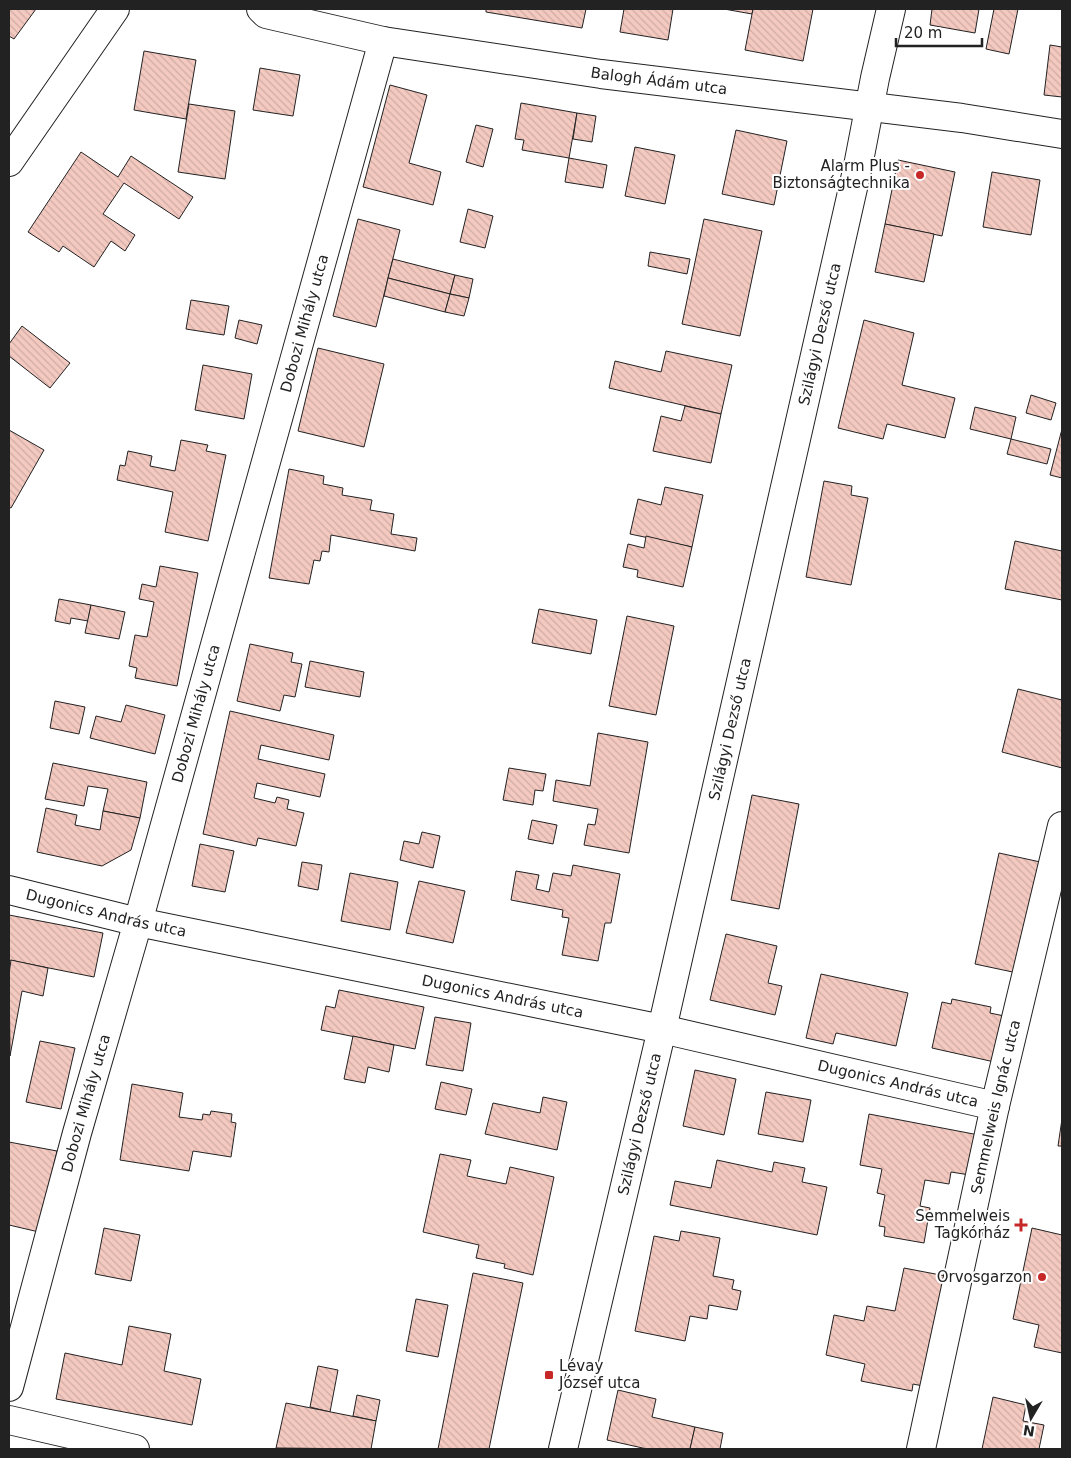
<svg xmlns="http://www.w3.org/2000/svg" width="1071" height="1458" font-family="'DejaVu Sans',sans-serif">
	<style>
		.building { fill: url(#building-back-hatch); stroke: #222 }
		.lines { fill: none; stroke-linecap: round; stroke-linejoin: round }
		.minor-casing { stroke: #222; stroke-width: 30 }
		.major-casing { stroke: #222; stroke-width: 30 }
		.minor { stroke: #fff; stroke-width: 28 }
		.major { stroke: #fff; stroke-width: 28 }
		.poi-dot { fill: #c62828; stroke: #fff; stroke-width: 2 }
		.labels { text-anchor: middle; stroke-width: 4; stroke-linejoin: round; paint-order: stroke }
		.street-label { font-size: 15px; fill: #222; stroke: #fff }
		.poi-label { font-size: 15px; fill: #222; stroke: #fff; text-anchor: end }
	</style>
	<defs>
		<pattern id="building-back-hatch" width="6" height="6" patternUnits="userSpaceOnUse" patternTransform="scale(1.25)"><rect width="6" height="6" fill="#f3c9c0"/><path d="M-1 5l2 2M0 0l6 6M5-1l2 2" fill="none" stroke="#d0aca5"/></pattern>
	</defs>
	<rect width="100%" height="100%" fill="#fff"/>
	<!-- building -->
	<g class="building">
		<path d="M9 9H36L14 39 9 36Z"/>
		<path d="M486 9H586L582 28 486 12Z"/>
		<path d="M624 9H673L668 40 620 32Z"/>
		<path d="M724 9H753L752 14Z"/>
		<path d="M753 9H813L803 61 745 50Z"/>
		<path d="M932 9H979L975 33 930 25Z"/>
		<path d="M994 9H1018L1009 54 986 49Z"/>
		<path d="M1050 45 1062 47V97L1044 95Z"/>
		<path d="M144 51 196 60 186 119 134 110Z"/>
		<path d="M260 68 300 75 293 116 253 110Z"/>
		<path d="M390 85 427 95 409 163 441 172 433 205 363 187Z"/>
		<path d="M521 103 577 113 569 158 522 150 524 140 515 139Z"/>
		<path d="M189 104 235 111 225 179 178 172Z"/>
		<path d="M577 113 596 116 592 142 573 139Z"/>
		<path d="M476 125 493 129 483 167 466 162Z"/>
		<path d="M736 130 787 141 774 205 722 194Z"/>
		<path d="M635 147 675 155 665 204 625 196Z"/>
		<path d="M81 152 118 177 131 156 193 197 179 219 124 183 103 214 135 235 125 251 111 241 94 267 63 246 59 252 28 232Z"/>
		<path d="M569 158 607 165 603 188 565 182Z"/>
		<path d="M898 160 955 172 942 236 885 224Z"/>
		<path d="M992 172 1040 180 1031 235 983 227Z"/>
		<path d="M468 209 493 216 485 248 460 242Z"/>
		<path d="M358 219 400 230 376 327 333 316Z"/>
		<path d="M704 219 762 231 740 336 682 324Z"/>
		<path d="M885 224 934 234 924 282 875 272Z"/>
		<path d="M650 252 690 259 687 274 648 266Z"/>
		<path d="M393 259 455 275 450 294 388 278Z"/>
		<path d="M455 275 473 279 469 298 450 294Z"/>
		<path d="M388 278 450 294 445 312 384 296Z"/>
		<path d="M450 294 469 298 464 316 445 312Z"/>
		<path d="M191 300 229 306 224 335 186 329Z"/>
		<path d="M239 320 262 325 257 344 235 338Z"/>
		<path d="M864 320 914 333 902 385 955 398 945 438 887 424 883 439 838 428Z"/>
		<path d="M22 326 70 363 50 388 9 356V344Z"/>
		<path d="M318 348 384 364 364 447 298 431Z"/>
		<path d="M666 351 732 365 721 414 609 388 615 361 661 372Z"/>
		<path d="M203 365 252 374 244 419 195 410Z"/>
		<path d="M1031 395 1056 403 1051 420 1026 413Z"/>
		<path d="M685 406 721 414 711 463 653 451 661 416 681 421Z"/>
		<path d="M975 407 1016 417 1011 439 970 429Z"/>
		<path d="M1062 429V478L1050 475Z"/>
		<path d="M9 430 44 450 11 508 9 507Z"/>
		<path d="M1011 439 1051 449 1047 464 1007 454Z"/>
		<path d="M181 440 208 445 206 451 226 455 208 541 165 532 173 492 117 480 120 465 125 466 128 451 152 456 150 466 175 471Z"/>
		<path d="M289 469 324 476 323 484 343 488 342 495 372 500 370 510 394 514 391 534 417 538 415 551 331 535 329 552 322 551 320 561 314 560 309 584 269 578Z"/>
		<path d="M824 481 852 486 851 495 868 498 851 585 806 577Z"/>
		<path d="M665 487 703 495 692 547 630 534 638 499 661 505Z"/>
		<path d="M646 536 692 547 683 587 637 577 638 570 623 567 628 544 644 548Z"/>
		<path d="M1015 541 1062 551V600L1005 589Z"/>
		<path d="M160 566 198 573 177 686 135 678 137 668 129 666 135 635 147 637 154 602 139 599 142 584 156 587Z"/>
		<path d="M59 599 91 605 88 621 71 618 70 624 55 621Z"/>
		<path d="M91 605 125 612 119 639 85 633Z"/>
		<path d="M539 609 597 620 591 654 532 643Z"/>
		<path d="M627 616 674 626 656 715 609 706Z"/>
		<path d="M250 644 293 653 291 662 302 664 295 697 284 695 280 711 237 701Z"/>
		<path d="M310 661 364 672 360 697 305 687Z"/>
		<path d="M1018 689 1062 700V768L1002 752Z"/>
		<path d="M55 701 85 707 79 734 50 728Z"/>
		<path d="M126 705 165 715 155 754 90 738 96 716 121 722Z"/>
		<path d="M230 711 334 735 329 760 261 745 258 759 325 774 320 797 257 783 254 798 275 803 277 797 289 800 287 809 304 813 296 846 258 838 256 846 203 834Z"/>
		<path d="M598 733 648 742 629 853 584 845 588 824 595 825 598 809 553 801 556 780 590 786Z"/>
		<path d="M53 763 147 782 140 818 103 811 108 789 88 786 84 806 45 799Z"/>
		<path d="M509 768 546 774 543 791 535 790 533 805 503 800Z"/>
		<path d="M752 795 799 804 779 909 731 900Z"/>
		<path d="M46 808 77 815 75 825 100 830 103 811 140 818 131 850 102 866 37 852Z"/>
		<path d="M532 820 557 825 553 844 528 839Z"/>
		<path d="M422 832 440 836 433 868 400 860 404 841 419 844Z"/>
		<path d="M200 844 234 851 225 892 192 886Z"/>
		<path d="M999 853 1045 863 1022 974 975 964Z"/>
		<path d="M302 862 322 865 318 890 298 886Z"/>
		<path d="M573 865 620 874 611 923H605L598 961 562 955 569 918 562 917 563 910 511 900 516 871 539 875 536 889 549 892 553 873 571 876Z"/>
		<path d="M350 873 398 882 390 930 341 921Z"/>
		<path d="M419 881 465 891 453 943 406 933Z"/>
		<path d="M9 915 103 933 94 977 9 960Z"/>
		<path d="M726 934 777 946 768 983 782 986 775 1015 710 1000Z"/>
		<path d="M11 960 48 968 43 996 22 991 10 1056 9 974Z"/>
		<path d="M821 974 908 993 896 1046 836 1033 833 1044 806 1038Z"/>
		<path d="M339 990 424 1007 415 1049 321 1030 326 1006 335 1008Z"/>
		<path d="M952 999 991 1007 990 1013 1009 1017 999 1063 932 1048 942 1002 951 1004Z"/>
		<path d="M435 1017 471 1023 463 1071 426 1065Z"/>
		<path d="M353 1036 394 1045 389 1072 368 1067 365 1083 344 1079Z"/>
		<path d="M40 1041 75 1048 61 1109 26 1102Z"/>
		<path d="M695 1070 736 1079 724 1135 683 1126Z"/>
		<path d="M441 1082 472 1089 466 1115 435 1109Z"/>
		<path d="M132 1084 183 1093 179 1117 202 1120 203 1114 210 1115 211 1111 232 1114 231 1122 236 1123 231 1157 193 1151 189 1171 120 1160Z"/>
		<path d="M766 1092 811 1100 803 1142 758 1134Z"/>
		<path d="M543 1097 567 1102 557 1150 485 1134 493 1103 540 1113Z"/>
		<path d="M869 1114 984 1136 976 1176 951 1172 949 1184 925 1180 920 1206 930 1208 924 1243 884 1236 885 1227 879 1226 885 1195 877 1193 882 1169 860 1165Z"/>
		<path d="M1062 1119V1146H1058Z"/>
		<path d="M9 1142 57 1151 39 1232 9 1225Z"/>
		<path d="M440 1154 471 1160 467 1176 506 1184 510 1167 554 1177 533 1275 504 1268 505 1264 476 1258 479 1245 423 1232Z"/>
		<path d="M717 1160 772 1172 774 1162 805 1168 802 1182 827 1187 817 1235 670 1205 675 1181 711 1188Z"/>
		<path d="M104 1228 140 1235 131 1281 95 1274Z"/>
		<path d="M1032 1228 1062 1235V1353L1034 1347 1039 1325 1013 1319Z"/>
		<path d="M681 1231 720 1238 713 1276 734 1280 732 1289 741 1291 737 1310 709 1305 707 1319 690 1316 685 1341 635 1331 654 1236 679 1241Z"/>
		<path d="M904 1268 951 1277 928 1387 913 1384 912 1391 861 1381 865 1364 826 1355 834 1315 864 1321 867 1306 895 1311Z"/>
		<path d="M473 1273 523 1283 489 1449H438Z"/>
		<path d="M416 1299 448 1305 438 1357 406 1351Z"/>
		<path d="M129 1326 171 1334 164 1371 201 1379 192 1425 56 1399 65 1353 122 1365Z"/>
		<path d="M318 1366 338 1370 330 1412 310 1407Z"/>
		<path d="M618 1390 656 1399 652 1417 695 1427 690 1449H647L607 1440Z"/>
		<path d="M357 1395 380 1400 376 1421 353 1416Z"/>
		<path d="M993 1397 1026 1405 1023 1421 1044 1425 1039 1449H982Z"/>
		<path d="M286 1403 376 1421 371 1449 276 1448Z"/>
		<path d="M695 1427 723 1433 720 1449H690Z"/>
	</g>
	<g class="lines">
		<defs>
			<g id="minor">
				<path id="s1" d="M261 9 266 14 383 41 601 74 962 118 1062 134"/>
				<path d="M9 162 115 9"/>
				<path id="s2" d="M9 890 138 922 662 1029 995 1106"/>
				<path id="s3" d="M9 1387 77 1133 138 922 383 41"/>
				<path d="M9 1420 135 1449"/>
				<path id="s4" d="M921 1449 995 1106 1062 826"/>
			</g>
			<g id="major">
				<path id="s5" d="M563 1449 662 1029 858 166 875 78 891 9"/>
			</g>
		</defs>
		<!-- minor casing -->
		<use href="#minor" class="minor-casing"/>
		<!-- major casing -->
		<use href="#major" class="major-casing"/>
		<!-- minor -->
		<use href="#minor" class="minor"/>
		<!-- major -->
		<use href="#major" class="major"/>
	</g>
	<!-- markers -->
	<g class="poi-dot">
		<circle cx="920" cy="175" r="5"/>
		<path d="M1018.5 1217.5h5v5h5v5h-5v5h-5v-5h-5v-5h5z"/>
		<circle cx="1042" cy="1277" r="5"/>
		<rect x="544" y="1370" width="10" height="10" rx="2.5"/>
	</g>
	<g class="labels">
		<!-- street labels -->
		<g class="street-label">
			<text dy="5" stroke="none"><textPath href="#s1" startOffset="406">Balogh Ádám utca</textPath></text>
			<text dy="5" stroke="none"><textPath href="#s3" startOffset="1104">Dobozi Mihály utca</textPath></text>
			<text dy="5" stroke="none"><textPath href="#s5" startOffset="1144">Szilágyi Dezső utca</textPath></text>
			<text dy="5" stroke="none"><textPath href="#s3" startOffset="699">Dobozi Mihály utca</textPath></text>
			<text dy="5" stroke="none"><textPath href="#s5" startOffset="739">Szilágyi Dezső utca</textPath></text>
			<text dy="5" stroke="none"><textPath href="#s2" startOffset="100">Dugonics András utca</textPath></text>
			<text dy="5" stroke="none"><textPath href="#s2" startOffset="505">Dugonics András utca</textPath></text>
			<text dy="5" stroke="none"><textPath href="#s2" startOffset="910">Dugonics András utca</textPath></text>
			<text dy="5" stroke="none"><textPath href="#s3" startOffset="294">Dobozi Mihály utca</textPath></text>
			<text dy="5" stroke="none"><textPath href="#s4" startOffset="350">Semmelweis Ignác utca</textPath></text>
			<text dy="5" stroke="none"><textPath href="#s5" startOffset="334">Szilágyi Dezső utca</textPath></text>
		</g>
		<!-- poi labels -->
		<g class="poi-label">
			<text x="910" y="171">Alarm Plus -<tspan x="910" dy="17">Biztonságtechnika</tspan></text>
			<text x="1010" y="1221">Semmelweis<tspan x="1010" dy="17">Tagkórház</tspan></text>
			<text x="1032" y="1282">Orvosgarzon</text>
			<text x="559" y="1371" text-anchor="start">Lévay<tspan x="559" dy="17">József utca</tspan></text>
		</g>
	</g>
	<!-- border -->
	<rect width="1071" height="1458" fill="none" stroke="#222222" stroke-width="20"/>
	<!-- north arrow -->
	<g transform="translate(1031 1418) rotate(189)" stroke="#ffffff" stroke-width="4" paint-order="stroke">
	<path d="M0-4L9 19L0 12L-9 19Z" fill="#222222"/>
	<text y="-8" font-size="14" font-weight="bold" text-anchor="middle" fill="#222222">N</text>
	</g>
	<!-- scale -->
	<path d="M896 38v8h86v-8" fill="none" stroke="#222222" stroke-width="2.5"/>
	<text x="904" y="38" font-size="15" fill="#222222" stroke="#ffffff" stroke-width="4" paint-order="stroke">20 m</text>
</svg>
